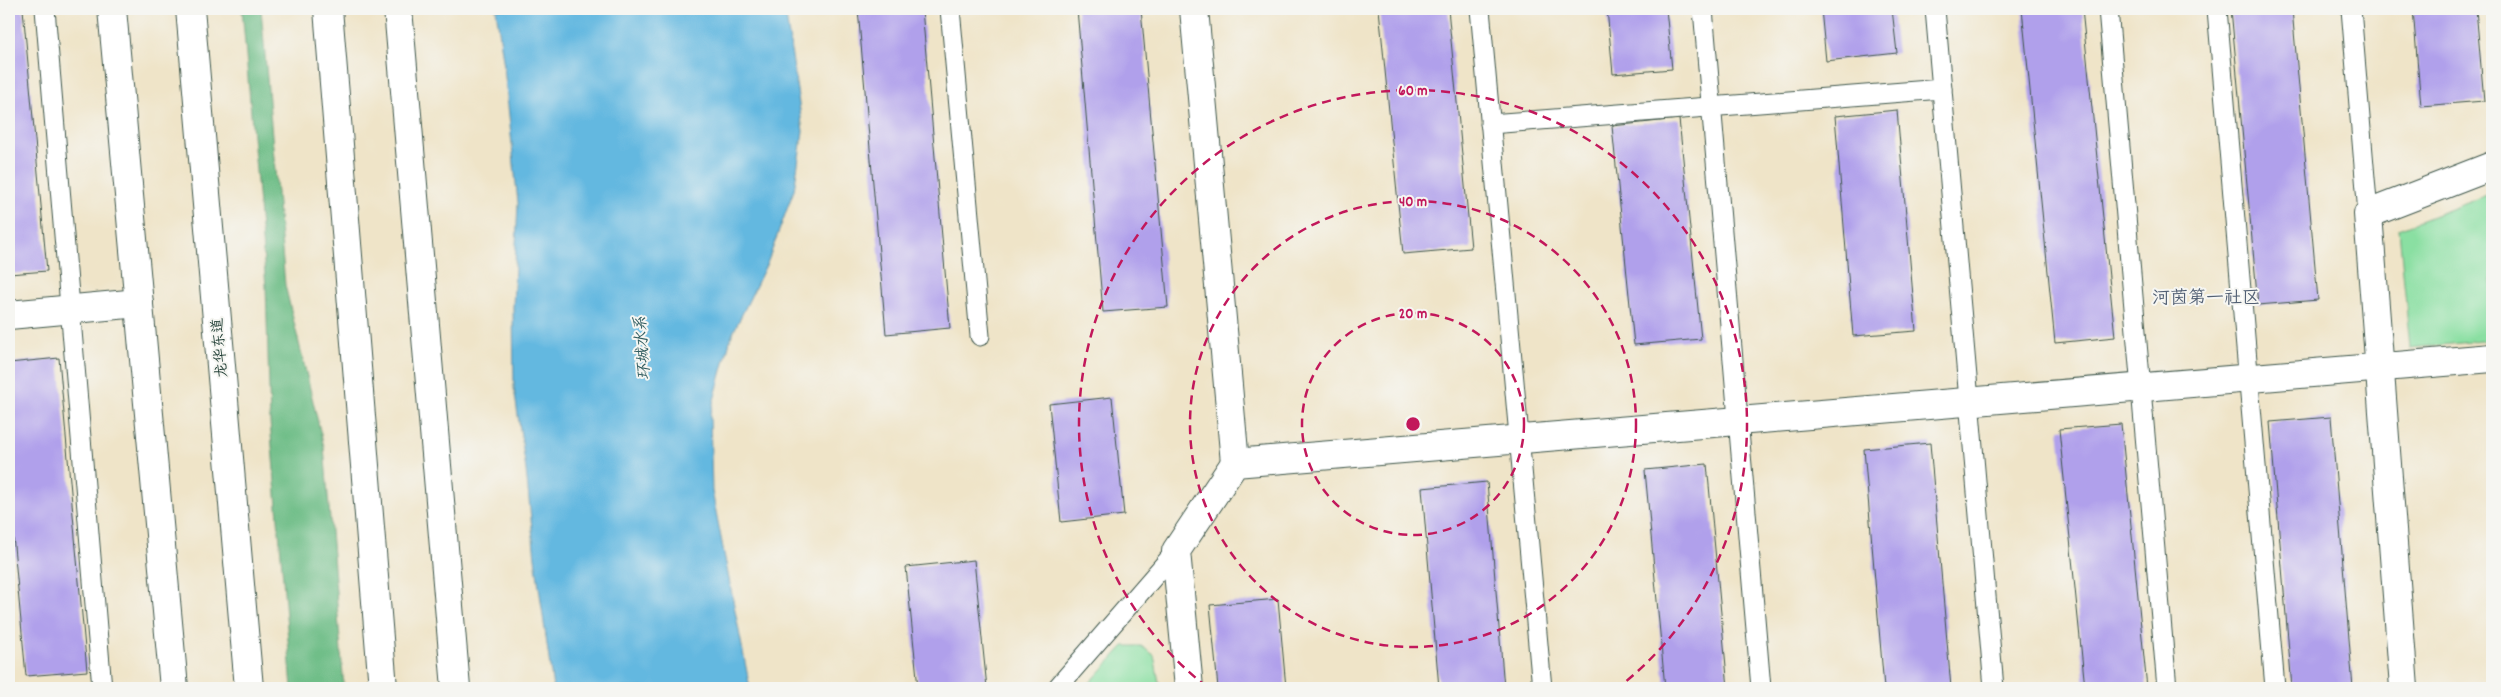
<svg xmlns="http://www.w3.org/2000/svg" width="2501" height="697" font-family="Dekko,'LXGW WenKai TC',sans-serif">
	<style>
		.green { fill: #8adfa2; stroke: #548e6b }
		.forest { fill: #6fbe88; stroke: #477e5e }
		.water { fill: #63b8e0; stroke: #417a8a }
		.building { fill: #b0a0eb }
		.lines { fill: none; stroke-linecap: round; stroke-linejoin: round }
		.lane-casing { stroke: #3e564a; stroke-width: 21 }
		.street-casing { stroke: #3e564a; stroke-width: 30 }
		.primary-casing { stroke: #3e564a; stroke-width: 30 }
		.lane { stroke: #fff; stroke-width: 19 }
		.street { stroke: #fff; stroke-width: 28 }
		.primary { stroke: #fff; stroke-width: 28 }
		.ring { fill: none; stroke: #c2185b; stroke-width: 2.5; stroke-dasharray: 9 6 }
		.labels { text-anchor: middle; stroke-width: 4; stroke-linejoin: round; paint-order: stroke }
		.street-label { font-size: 15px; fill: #1f3d34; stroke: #f6f6f2 }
		.water-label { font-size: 16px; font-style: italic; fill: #305c5f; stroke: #f6f6f2 }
		.quarter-label { font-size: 18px; fill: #526074; stroke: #f6f6f2 }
		.centre { fill: #c2185b; stroke: #f6f6f2; stroke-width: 2.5 }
		.ring-label { font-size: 15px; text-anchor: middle; font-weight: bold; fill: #c2185b; stroke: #f6f6f2; stroke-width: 4; stroke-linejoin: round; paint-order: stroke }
	</style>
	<rect width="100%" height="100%" fill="#f6f6f2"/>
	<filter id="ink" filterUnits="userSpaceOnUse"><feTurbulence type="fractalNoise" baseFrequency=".02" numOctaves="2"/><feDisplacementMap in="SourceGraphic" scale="10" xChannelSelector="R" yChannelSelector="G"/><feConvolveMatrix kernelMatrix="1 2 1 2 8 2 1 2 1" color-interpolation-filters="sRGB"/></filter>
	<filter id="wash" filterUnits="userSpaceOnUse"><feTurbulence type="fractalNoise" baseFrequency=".0096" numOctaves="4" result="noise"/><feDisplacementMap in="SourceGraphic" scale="20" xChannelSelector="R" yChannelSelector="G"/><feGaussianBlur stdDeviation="1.12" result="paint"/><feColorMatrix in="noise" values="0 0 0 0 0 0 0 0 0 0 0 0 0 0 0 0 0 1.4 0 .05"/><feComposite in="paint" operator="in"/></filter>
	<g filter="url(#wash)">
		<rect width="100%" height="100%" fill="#efe4c8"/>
		<!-- green -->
		<g class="green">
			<path d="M2492 193V340L2410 348 2399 229Z"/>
			<path d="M1124 646H1141L1154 655 1160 688H1085Z"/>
		</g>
		<!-- forest -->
		<path class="forest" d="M242 9H261L285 285 324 447 344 688H292L270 422 266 286Z"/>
		<!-- water -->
		<path class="water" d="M496 9H785L803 131 794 190 768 261 731 337 710 415 712 491 750 688H553L535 558 526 470 514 388 513 307 518 203 504 67Z"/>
		<g id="blocks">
			<!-- building -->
			<g class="building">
				<path d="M9 9H23L47 271 9 274Z"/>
				<path d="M858 9H922L950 328 886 334Z"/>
				<path d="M1077 9H1141L1168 307 1103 312Z"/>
				<path d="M1379 9H1448L1471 248 1403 254Z"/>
				<path d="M1607 9H1666L1672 69 1613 74Z"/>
				<path d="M1821 9H1892L1897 53 1826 61Z"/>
				<path d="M2022 9H2082L2115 337 2055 343Z"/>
				<path d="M2231 9H2292L2318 300 2258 305Z"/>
				<path d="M2413 9H2476L2484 101 2421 106Z"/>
				<path d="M1897 110 1916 331 1853 336 1835 116Z"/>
				<path d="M1679 119 1701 339 1634 345 1612 126Z"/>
				<path d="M59 358 87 671 26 676 9 492V363Z"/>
				<path d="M1112 397 1124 515 1061 522 1049 404Z"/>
				<path d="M2331 417 2353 688H2292L2270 422Z"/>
				<path d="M2121 424 2147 688H2085L2059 429Z"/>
				<path d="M1930 443 1951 688H1884L1864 449Z"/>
				<path d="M1707 464 1728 688H1665L1645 470Z"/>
				<path d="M1487 482 1504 688H1439L1422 488Z"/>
				<path d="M974 560 987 688H918L906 567Z"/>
				<path d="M1278 599 1286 688H1218L1210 605Z"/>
			</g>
		</g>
	</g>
	<g filter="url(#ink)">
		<use href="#blocks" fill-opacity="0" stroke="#3e564a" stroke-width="1"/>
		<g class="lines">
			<defs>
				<g id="lane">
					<path d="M45 9 102 688"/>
					<path d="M950 9 980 336"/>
					<path d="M1480 9 1542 688"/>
					<path d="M1703 9 1761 688"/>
					<path d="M1935 9 1994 688"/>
					<path d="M2108 9 2167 688"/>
					<path d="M2217 9 2275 688"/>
					<path d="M2351 9 2368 214"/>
					<path d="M1490 124 1942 89"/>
					<path d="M1057 688 1176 551"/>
				</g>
				<g id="street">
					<path d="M112 9 174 688"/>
					<path d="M398 9 456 688"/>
					<path d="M1194 9 1235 463"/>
					<path d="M9 315 139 303"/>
					<path d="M1189 688 1176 551 1235 463 2492 358"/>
					<path d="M2404 688 2368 214 2492 166"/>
				</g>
				<g id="primary">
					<path d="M190 9 249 688"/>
					<path d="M328 9 383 688"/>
				</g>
			</defs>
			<!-- lane casing -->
			<use href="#lane" class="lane-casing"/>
			<!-- street casing -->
			<use href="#street" class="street-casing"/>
			<!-- primary casing -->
			<use href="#primary" class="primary-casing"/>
			<!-- lane -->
			<use href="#lane" class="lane"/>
			<!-- street -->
			<use href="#street" class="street"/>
			<!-- primary -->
			<use href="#primary" class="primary"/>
		</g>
	</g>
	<!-- distance rings -->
	<g class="ring">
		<circle cx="1413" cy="424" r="111"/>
		<circle cx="1413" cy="424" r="223"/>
		<path d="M1207 687A334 334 0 1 1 1619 687"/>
	</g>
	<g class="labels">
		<!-- street labels -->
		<g class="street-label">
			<text transform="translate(219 348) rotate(-95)" y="5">龙华东道</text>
		</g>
		<!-- water labels -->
		<g class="water-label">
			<text transform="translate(641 348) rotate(-94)" y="6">环城水系</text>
		</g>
		<!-- quarter labels -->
		<g class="quarter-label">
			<text x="2206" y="303">河茵第一社区</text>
		</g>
	</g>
	<circle cx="1413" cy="424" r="8" class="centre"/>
	<g class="ring-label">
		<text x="1413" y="95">60 m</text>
		<text x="1413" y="206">40 m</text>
		<text x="1413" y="318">20 m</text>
	</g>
	<!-- margin -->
	<rect width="2501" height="697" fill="none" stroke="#f6f6f2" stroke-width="30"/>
</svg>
